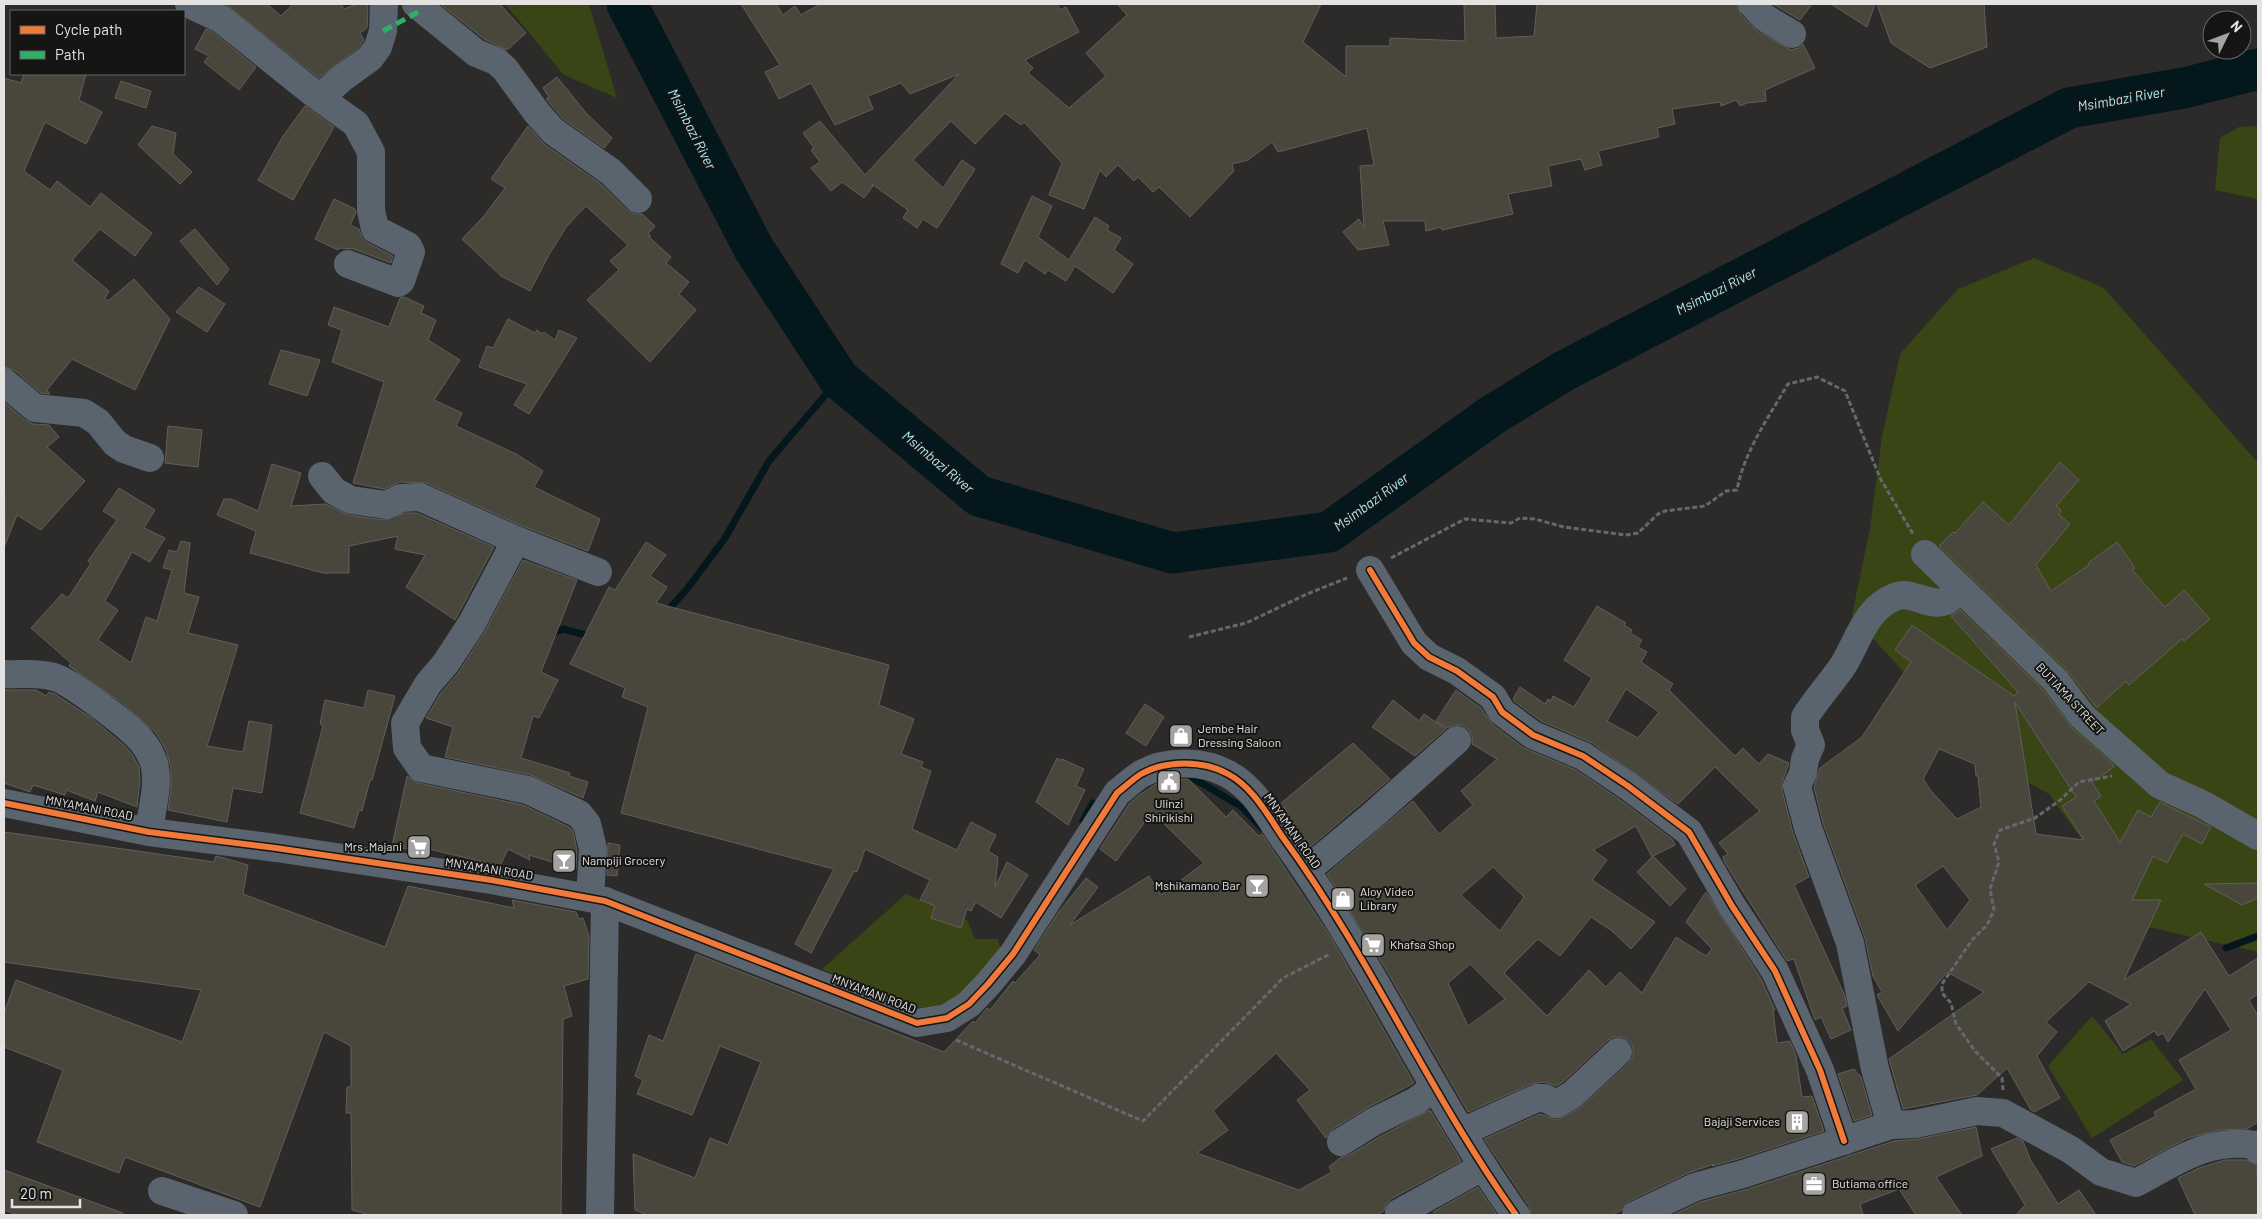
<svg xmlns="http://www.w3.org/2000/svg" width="2262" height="1219" font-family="Barlow,sans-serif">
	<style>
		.green { fill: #394514 }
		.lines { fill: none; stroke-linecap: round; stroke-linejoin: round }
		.stream { stroke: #04171d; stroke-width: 7 }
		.river { stroke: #04171d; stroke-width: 41 }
		.building { fill: #49463b; stroke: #605f5e; fill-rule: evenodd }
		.path { stroke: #62696f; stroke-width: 3; stroke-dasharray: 5 2.5; stroke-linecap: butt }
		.minor { stroke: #59646e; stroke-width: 28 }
		.quiet { stroke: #2db169; stroke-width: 5; stroke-dasharray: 10 5; stroke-linecap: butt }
		.cycleway-casing { stroke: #151513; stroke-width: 9 }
		.cycleway { stroke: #f17a3a; stroke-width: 6 }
		.labels { text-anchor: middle; stroke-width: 4; stroke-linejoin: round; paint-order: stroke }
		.street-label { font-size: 12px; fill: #e4e3e1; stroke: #151513 }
		.poi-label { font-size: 12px; fill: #e4e3e1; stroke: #151513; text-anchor: start }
		.water-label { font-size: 14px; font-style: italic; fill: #a6ebfe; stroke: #151513 }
	</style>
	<rect width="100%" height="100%" fill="#2c2b2a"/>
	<!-- green -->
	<g class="green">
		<path d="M505 4H589L617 98 564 75Z"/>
		<path d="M2258 126V199L2215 190 2220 138 2239 127Z"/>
		<path d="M2034 258 2104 288 2258 463V952L2144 926 2049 794 1978 755 1852 615 1870 528 1882 437 1900 354 1958 289Z"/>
		<path d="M906 894 967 920 975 939H998L1002 954 949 1006 918 1008 868 992 822 969Z"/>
		<path d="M2092 1016 2123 1054 2151 1039 2183 1080 2092 1138 2048 1066Z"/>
	</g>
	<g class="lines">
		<!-- stream -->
		<g class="stream">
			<path d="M665 613 687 589 725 538 769 461 839 379"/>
			<path d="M549 634 563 629 594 637"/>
			<path d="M1186 774 1242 807 1262 828"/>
			<path d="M1083 821 1093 803"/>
			<path d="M2226 948 2258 936"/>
		</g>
		<!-- river -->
		<path class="river" d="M627 4 754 249 839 379 979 496 1173 553 1329 532 1491 416 1564 371 2069 108 2184 88 2258 69"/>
	</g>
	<!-- building -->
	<g class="building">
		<path d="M225 4H267L281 16 293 4H341L344 9 357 4H368L367 28 360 33 364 40 359 47 319 78Z"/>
		<path d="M440 4H500L526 33 507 50 484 39Z"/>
		<path d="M741 4H776L783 15 795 6 801 15 820 4H1057L1060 10 1066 7 1079 32 1025 60 1033 68 1028 73 1069 108 1106 76 1086 53 1127 15 1117 4H1321L1303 42 1346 77V46H1390V38L1465 41 1464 4H1495L1496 38 1534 36 1537 4H1737L1741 15 1757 31 1791 50 1799 48 1803 44 1815 68 1765 90 1766 101 1747 103 1740 106 1736 100 1721 106 1720 102 1672 109 1675 124 1657 128 1659 137 1598 151 1602 165 1585 170 1581 159 1548 166 1552 186 1508 194 1513 214 1442 230 1441 227 1426 231 1425 221H1383L1389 245 1358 250 1343 232 1359 219 1364 228 1360 166 1374 165 1367 128 1278 152 1272 142 1248 160 1232 164 1234 171 1190 217 1159 187 1153 192 1138 177 1134 181 1118 165 1106 177 1100 170 1084 209 1049 195 1062 163 1024 122 1021 125 1005 113 975 144 951 121 913 160 943 188 962 160 975 169 937 228 923 219 917 228 903 218 908 210 872 184 873 186 864 198 842 182 831 191 811 168 820 162 811 150 814 148 803 133 820 121 865 175 959 74 910 94 901 83 868 96 873 109 835 125 811 83 779 99 765 72 780 65Z"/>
		<path d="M1773 4H1812L1800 20Z"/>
		<path d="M1831 4H1875L1867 27Z"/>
		<path d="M1877 4H1984L1987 47 1930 68 1891 43Z"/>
		<path d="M206 29 213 32 256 67 239 90 204 62 209 56 195 49Z"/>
		<path d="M24 74H86L79 100 102 112 86 144 45 122 24 171 50 190 57 181 90 207 101 193 152 233 135 256 100 229 72 260 109 291 105 298 108 301 134 279 170 319 135 390 72 359 47 390 50 394 41 393 14 370 4 367V78L21 83Z"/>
		<path d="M557 77 586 113 612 138 604 148 563 119 546 99 549 97 543 88Z"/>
		<path d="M121 81 151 91 146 108 115 98Z"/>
		<path d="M305 106 334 127 293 200 258 180 283 136Z"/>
		<path d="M152 126 176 133 173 154 192 172 180 184 138 145Z"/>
		<path d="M528 126 544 144 601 184 627 210 634 214H642L655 226 648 234 651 236 649 237 671 257 666 263 689 282 679 294 696 310 650 362 587 300 619 270 610 261 628 245 586 206 567 226 550 253 530 291 501 276 462 239 484 216 505 188 491 179Z"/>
		<path d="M1032 196 1052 206 1038 237 1069 260 1095 217 1109 226 1107 230 1121 238 1114 250 1133 264 1113 293 1075 266 1066 281 1048 270 1045 274 1025 260 1018 273 1001 264Z"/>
		<path d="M334 199 355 209 356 213 350 225 359 229 362 238 368 243 393 256 391 263 354 249 339 248 338 250 315 239Z"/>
		<path d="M195 229 229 269 217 285 180 241Z"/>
		<path d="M199 287 225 304 207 332 176 312Z"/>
		<path d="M404 297 424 306 421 313 436 320 428 340 460 360 434 400 462 413 456 426 516 454 543 471 534 487 600 519 588 551 522 526 426 483 400 482 384 489 353 483 384 382 332 362 342 330 328 325 334 307 389 327 400 298Z"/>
		<path d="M508 319 535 333 537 330 542 334 544 332 555 340 559 330 577 338 529 414 514 405 527 384 479 367 487 346 493 348Z"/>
		<path d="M281 350 320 360 307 396 269 384Z"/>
		<path d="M4 402 25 420 33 424 49 425 59 437 47 447 85 481 41 530 17 515 5 545Z"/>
		<path d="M168 426 202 430 198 467 165 463Z"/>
		<path d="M2060 462 2079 480 2056 506 2061 510 2059 515 2070 524 2036 565 2051 591 2089 565 2088 563 2117 542 2135 568 2132 570 2165 607 2184 590 2210 619 2184 641 2182 639 2129 685 2126 681 2097 708 2066 669 1939 546 1953 532 1955 533 1983 502 2009 525Z"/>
		<path d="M272 464 301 473 291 506 326 504 348 515 384 520 405 513H417L494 547 455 620 406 587 425 555 395 549 398 536 349 546V573H323L250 553 256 531 217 515 224 499H231L258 511Z"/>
		<path d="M119 488 155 510 144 528 165 538 150 562 132 552 105 601 118 610 98 640 131 663 146 617 157 621 172 570 163 568 169 550 177 552 181 541 190 543 184 593 199 597 188 633 238 645 207 746 243 752 249 721 272 725 262 793 233 788 227 822 168 810 171 789V768L166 750 156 733 122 703 69 666 71 663 31 628 62 594 68 598 91 563 88 561 117 520 103 511Z"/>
		<path d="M646 542 666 555 650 576 667 587 656 603 889 665 879 705 914 719 901 754 923 762 921 767 931 771 912 829 957 850 971 822 996 835 988 851 998 857 995 887 1007 862 1028 875 1001 918 976 902 971 911 967 909 961 928 931 918 935 906 920 900 930 880 865 849 857 872 854 871 811 953 795 944 834 869 621 813 648 707 622 697 625 688 570 664 609 587 615 590Z"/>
		<path d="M523 560 577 580 541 672 558 680 539 718 533 716 521 758 570 773 569 776 588 782 583 798 531 775 445 757 453 727 426 718 441 693 459 672 485 631Z"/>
		<path d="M1597 606 1626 623 1624 625 1632 630 1630 633 1642 640 1638 647 1647 652 1641 662 1673 684 1669 690 1735 756 1743 748 1759 764 1768 754 1789 763 1783 780 1782 790 1793 833 1809 877 1794 885 1845 996 1847 1006 1842 1008 1851 1030 1831 1039 1821 1017 1815 1020 1794 959 1787 961 1725 863 1723 857 1728 854 1719 843 1760 811 1715 767 1678 804 1592 743 1541 721 1514 701 1513 699 1520 687 1545 704 1548 699 1551 701 1553 696 1574 707 1592 678 1564 660ZM1626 689 1659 712 1638 738 1607 721Z"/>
		<path d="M1960 610 2043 690 2072 728 2113 764 2114 767 2092 782 2101 796 2094 801 2120 842 2138 810 2151 817 2160 802 2211 827 2202 844 2183 834 2167 863 2153 856 2132 900H2161L2124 980 2201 932 2229 976 2258 958V994L2249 1000 2258 1016V1122L2247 1129 2219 1130 2188 1138 2134 1166 2122 1162 2110 1140 2156 1116 2154 1112 2196 1089 2179 1060 2231 1030 2205 989 2168 1042 2163 1033 2158 1036 2154 1031 2123 1051 2105 1021 2131 1004 2089 982 2046 1022 2057 1032 2037 1056 2060 1098 2034 1112 2031 1110 2007 1068 1977 1095 1903 1109 1889 1059 1984 992 1947 972 1898 1031 1877 995 1882 992 1873 976 1865 938 1823 823 1814 787 1820 768 1862 737 1911 662 1895 650 1912 625 2014 696 2018 692 1951 616ZM2015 702 2076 797 2062 806 2084 840 2036 834ZM1939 749 1975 764 1976 776H1978L1981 807 1957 819 1931 791 1923 779ZM1943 866 1970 900 1947 930 1915 885Z"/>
		<path d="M4 690H36L46 696 49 692 55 694 90 717 124 745 132 754 139 767 140 779 137 807 98 792 95 801 66 790 65 795 33 785 30 792 4 783Z"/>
		<path d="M368 690 395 696 372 780H370L362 811 359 810 354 828 300 813 323 726 320 724 325 700 364 708Z"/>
		<path d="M1456 690 1481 708 1493 725 1524 748 1576 770 1619 799 1672 839 1675 845 1653 856 1686 889 1670 906 1637 872 1652 857 1636 826 1593 850 1607 860 1592 880 1655 922 1631 949 1612 931 1591 917 1560 956 1538 939 1504 973 1547 1016 1589 970 1606 987 1620 972 1642 993 1676 937 1706 956 1712 949 1686 922 1706 892 1761 979 1775 1010H1773L1777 1043 1790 1041 1796 1056 1802 1097 1812 1096 1824 1131 1738 1159 1712 1166 1714 1164 1688 1173 1629 1201 1622 1210 1611 1215H1531L1529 1206 1484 1139 1540 1114 1557 1120 1580 1108 1629 1063 1633 1056V1048L1630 1042 1622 1037H1614L1608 1040 1563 1082 1556 1086 1545 1082 1531 1084 1468 1112 1387 971 1327 874 1413 801 1439 834 1473 805 1461 791 1497 759 1472 744V736L1469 730 1462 725H1454L1447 728 1436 721ZM1493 867 1524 897 1500 931 1461 895ZM1470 964 1505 999 1468 1026 1448 983Z"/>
		<path d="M1393 700 1419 721 1424 714 1446 729 1415 756 1372 727Z"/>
		<path d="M1145 704 1164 717 1146 746 1126 733Z"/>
		<path d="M1353 743 1390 779 1309 848 1285 813 1287 811 1280 804Z"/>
		<path d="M1057 758 1062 761V759L1084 769 1076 786 1085 790 1068 825 1036 802Z"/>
		<path d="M407 776 418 783 523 805 569 827 573 831 577 850 576 869 529 855 530 860 508 849 500 866 429 849 428 853 392 846Z"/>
		<path d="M1188 779 1226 817 1233 810 1259 836 1262 834 1332 939 1414 1083 1365 1109 1333 1129 1326 1138 1297 1100 1310 1090 1276 1053 1213 1111 1228 1130 1197 1153 1299 1190 1332 1172 1329 1167 1341 1157 1349 1155 1381 1136 1430 1110 1461 1161 1391 1199 1386 1205 1384 1211 1376 1215H647L635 1210 633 1154 695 1178 710 1138 728 1145 761 1062 720 1046 692 1115 637 1094 643 1080 635 1076 649 1035 663 1041 696 954 944 1052 973 1021 975 1023 987 1008 990 1010 1013 981 1015 983 1040 955 1034 950 1058 913 1086 878 1098 887 1070 925 1149 876 1161 895 1204 863 1152 812 1116 861 1100 849 1129 804 1138 796 1156 784 1175 780Z"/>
		<path d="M4 832 214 862 216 856 220 857 248 865 243 894 385 947 408 886 514 908 512 900 576 912 579 919 583 918 589 936 588 979 564 986 572 1016 563 1019 561 1215H370L352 1210 351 1113H346L347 1087H351V1046L324 1032 260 1207 125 1157 119 1173 37 1142 63 1070 4 1047V1013L16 980 182 1042 201 990 4 962Z"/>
		<path d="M608 843 620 845 617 876 607 875Z"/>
		<path d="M2258 883V898L2242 905 2204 884Z"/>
		<path d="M1854 1069 1861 1077 1872 1115 1854 1121 1838 1074Z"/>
		<path d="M1976 1127 1982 1156 1936 1177 1962 1215H1916L1899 1189 1860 1204 1863 1215H1673L1700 1202 1748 1189 1894 1141 1918 1139Z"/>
		<path d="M2017 1138 2023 1141 2030 1159 2058 1204 2079 1190 2096 1215H2016L2025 1205 1991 1149Z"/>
		<path d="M2225 1160H2247L2257 1165 2258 1215H2195L2178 1178 2199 1168Z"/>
		<path d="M4 1170 123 1213 122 1215H18L4 1210Z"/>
		<path d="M1478 1187 1497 1215H1435L1433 1212Z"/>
	</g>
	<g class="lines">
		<!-- path -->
		<g class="path">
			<path d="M1391 558 1465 519 1511 523 1520 518 1535 519 1564 527 1626 535 1638 533 1658 514 1665 511 1705 506 1726 491 1737 490C1744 452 1768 418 1788 384L1817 377 1845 391 1880 478 1913 534"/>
			<path d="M1189 637 1246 623 1307 594 1347 578"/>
			<path d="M956 1040 1143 1121 1283 978 1330 954"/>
			<path d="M2003 1090 2002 1078 1975 1051 1956 1024 1951 1003 1942 993V984L1972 940 1987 925 1994 910 1990 889 1999 862 1994 844 2000 830 2035 818 2059 801 2079 782 2112 776"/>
		</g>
		<!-- minor -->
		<g class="minor">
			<path d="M189 4 221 19 317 96 356 124 371 152V210L375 229 408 246 411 252 401 281 398 283 348 264"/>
			<path d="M416 4 476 53 496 61 505 69 537 113 553 131 611 172 638 199"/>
			<path d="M1752 4 1765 18 1792 34"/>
			<path d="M321 97 341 79 370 58 378 47 383 31 384 4"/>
			<path d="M4 382 35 408 84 413 98 422 115 443 124 449 150 458"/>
			<path d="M322 476 334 491 351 500 386 505 401 498 420 497 516 540 598 572"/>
			<path d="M516 540 472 623 446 663 428 684 405 723 407 748 421 768 528 790 579 814 587 824 593 849 590 898"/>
			<path d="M1925 554 2055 680 2082 716 2160 785 2202 804 2258 836"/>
			<path d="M1370 570 1414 643 1429 657 1457 671 1493 697 1502 712 1533 735 1583 756 1628 786 1689 832 1732 906 1775 971 1820 1070 1844 1141"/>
			<path d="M4 674C20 675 37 672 54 677 70 681 129 726 141 740 147 747 151 754 154 763 160 783 151 812 149 832"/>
			<path d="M4 803 149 832 276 848 491 880 605 901 917 1023 947 1018 969 1004 988 984 1013 954 1117 793C1125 787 1133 779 1141 774 1166 760 1203 760 1228 774 1254 788 1268 816 1284 839 1371 958 1430 1095 1516 1215"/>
			<path d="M1307 870 1372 816 1457 740"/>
			<path d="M1891 1125 1875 1069 1850 943 1808 828 1797 786 1803 773 1805 759 1811 745 1805 730V717C1817 698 1832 682 1844 664 1859 639 1866 607 1897 596 1913 591 1930 608 1946 601 1951 598 1956 593 1961 589"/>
			<path d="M1462 1132 1537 1098H1545L1556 1104 1572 1095 1618 1052"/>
			<path d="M1341 1142 1373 1122 1416 1101 1435 1087"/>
			<path d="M162 1191 234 1215"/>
			<path d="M1399 1213 1482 1167"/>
			<path d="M600 1215 605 901"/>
			<path d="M1636 1215 1695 1187 1743 1174 1891 1125 1915 1124 1977 1111 2003 1113 2071 1150 2101 1172 2136 1183C2177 1161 2207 1138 2256 1145L2258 1150"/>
		</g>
		<!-- quiet -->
		<path class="quiet" d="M383 31 422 10"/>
		<defs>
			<g id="cycleway">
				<path d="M1370 570 1414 643 1429 657 1457 671 1493 697 1502 712 1533 735 1583 756 1628 786 1689 832 1732 906 1775 971 1820 1070 1844 1141"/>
				<path d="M4 803 149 832 276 848 491 880 605 901 917 1023 947 1018 969 1004 988 984 1013 954 1117 793C1125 787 1133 779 1141 774 1166 760 1203 760 1228 774 1254 788 1268 816 1284 839 1371 958 1430 1095 1516 1215"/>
			</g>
		</defs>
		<!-- cycleway casing -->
		<use href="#cycleway" class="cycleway-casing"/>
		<!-- cycleway -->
		<use href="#cycleway" class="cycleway"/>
	</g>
	<!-- icons -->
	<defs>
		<symbol id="shop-square" viewBox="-11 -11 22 22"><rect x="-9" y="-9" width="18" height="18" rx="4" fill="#a4a3a1" stroke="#151513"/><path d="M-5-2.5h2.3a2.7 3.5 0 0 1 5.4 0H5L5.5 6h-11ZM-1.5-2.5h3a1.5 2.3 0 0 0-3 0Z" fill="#fff"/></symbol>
		<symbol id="civic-square" viewBox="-11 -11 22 22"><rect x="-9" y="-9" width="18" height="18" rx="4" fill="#a4a3a1" stroke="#151513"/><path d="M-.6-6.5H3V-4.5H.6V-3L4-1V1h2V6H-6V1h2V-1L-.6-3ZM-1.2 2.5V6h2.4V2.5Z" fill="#fff"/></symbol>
		<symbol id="supermarket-square" viewBox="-11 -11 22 22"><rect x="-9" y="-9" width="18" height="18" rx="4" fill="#a4a3a1" stroke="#151513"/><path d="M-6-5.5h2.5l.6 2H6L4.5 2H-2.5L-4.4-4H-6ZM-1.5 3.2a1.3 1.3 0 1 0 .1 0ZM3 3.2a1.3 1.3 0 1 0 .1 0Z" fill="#fff"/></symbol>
		<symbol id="bar-square" viewBox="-11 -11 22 22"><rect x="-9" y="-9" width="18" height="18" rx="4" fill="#a4a3a1" stroke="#151513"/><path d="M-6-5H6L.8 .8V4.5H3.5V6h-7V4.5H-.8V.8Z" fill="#fff"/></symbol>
		<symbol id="building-square" viewBox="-11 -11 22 22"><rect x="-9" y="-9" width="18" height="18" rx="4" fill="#a4a3a1" stroke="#151513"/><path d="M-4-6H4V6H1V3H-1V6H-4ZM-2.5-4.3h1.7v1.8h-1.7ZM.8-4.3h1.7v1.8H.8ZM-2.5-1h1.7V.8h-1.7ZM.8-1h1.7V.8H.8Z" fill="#fff"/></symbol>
		<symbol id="office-square" viewBox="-11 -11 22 22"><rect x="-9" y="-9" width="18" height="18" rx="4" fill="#a4a3a1" stroke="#151513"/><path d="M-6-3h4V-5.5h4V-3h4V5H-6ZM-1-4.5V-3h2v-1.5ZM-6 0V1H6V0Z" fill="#fff"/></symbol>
	</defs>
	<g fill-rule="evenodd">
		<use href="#shop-square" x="1167" y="722" width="28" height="28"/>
		<use href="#civic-square" x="1155" y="768" width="28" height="28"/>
		<use href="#supermarket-square" x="405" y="833" width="28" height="28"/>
		<use href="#bar-square" x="550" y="847" width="28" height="28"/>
		<use href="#bar-square" x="1243" y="872" width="28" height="28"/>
		<use href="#shop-square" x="1329" y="885" width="28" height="28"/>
		<use href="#supermarket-square" x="1359" y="931" width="28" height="28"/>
		<use href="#building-square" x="1783" y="1108" width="28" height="28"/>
		<use href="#office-square" x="1800" y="1170" width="28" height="28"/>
	</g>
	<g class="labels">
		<!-- street labels -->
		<g class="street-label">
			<text transform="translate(2070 699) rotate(47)" y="4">BUTIAMA STREET</text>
			<text transform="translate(89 808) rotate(11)" y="4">MNYAMANI ROAD</text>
			<text transform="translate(1292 831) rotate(55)" y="4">MNYAMANI ROAD</text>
			<text transform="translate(489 869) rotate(9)" y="4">MNYAMANI ROAD</text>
			<text transform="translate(874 994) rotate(21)" y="4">MNYAMANI ROAD</text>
		</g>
		<!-- poi labels -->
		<g class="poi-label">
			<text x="1198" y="733">Jembe Hair<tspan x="1198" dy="14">Dressing Saloon</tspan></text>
			<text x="1169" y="808" text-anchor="middle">Ulinzi<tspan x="1169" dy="14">Shirikishi</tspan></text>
			<text x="402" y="851" text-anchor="end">Mrs .Majani</text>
			<text x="582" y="865">Nampiji Grocery</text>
			<text x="1240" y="890" text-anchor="end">Mshikamano Bar</text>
			<text x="1360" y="896">Aloy Video<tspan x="1360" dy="14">Library</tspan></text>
			<text x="1390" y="949">Khafsa Shop</text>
			<text x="1780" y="1126" text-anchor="end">Bajaji Services</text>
			<text x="1832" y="1188">Butiama office</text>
		</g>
		<!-- water labels -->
		<g class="water-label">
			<text transform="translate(2121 99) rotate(-10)" y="5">Msimbazi River</text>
			<text transform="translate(692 129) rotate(63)" y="5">Msimbazi River</text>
			<text transform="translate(1716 291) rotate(-27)" y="5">Msimbazi River</text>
			<text transform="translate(938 462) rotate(40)" y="5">Msimbazi River</text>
			<text transform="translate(1371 502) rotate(-36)" y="5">Msimbazi River</text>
		</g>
	</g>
	<!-- border -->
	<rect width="2262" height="1219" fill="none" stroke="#e4e3e1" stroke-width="10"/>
	<!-- legend -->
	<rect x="10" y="10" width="175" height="65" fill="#151513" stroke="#686765"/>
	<rect x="20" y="26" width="25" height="8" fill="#f17a3a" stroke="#686765"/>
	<text x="55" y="35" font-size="15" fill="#e4e3e1">Cycle path</text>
	<rect x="20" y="51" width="25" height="8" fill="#2db169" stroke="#686765"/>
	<text x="55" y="60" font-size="15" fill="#e4e3e1">Path</text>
	<!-- north arrow -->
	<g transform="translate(2227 35) rotate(48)"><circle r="24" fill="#151513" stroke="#686765"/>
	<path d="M0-4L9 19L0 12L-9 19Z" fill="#a4a3a1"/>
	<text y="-8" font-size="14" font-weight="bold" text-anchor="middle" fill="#e4e3e1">N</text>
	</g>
	<!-- scale -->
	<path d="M12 1199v8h68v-8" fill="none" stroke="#e4e3e1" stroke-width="2.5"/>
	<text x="20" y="1199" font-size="15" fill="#e4e3e1" stroke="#151513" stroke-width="4" paint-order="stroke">20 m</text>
</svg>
